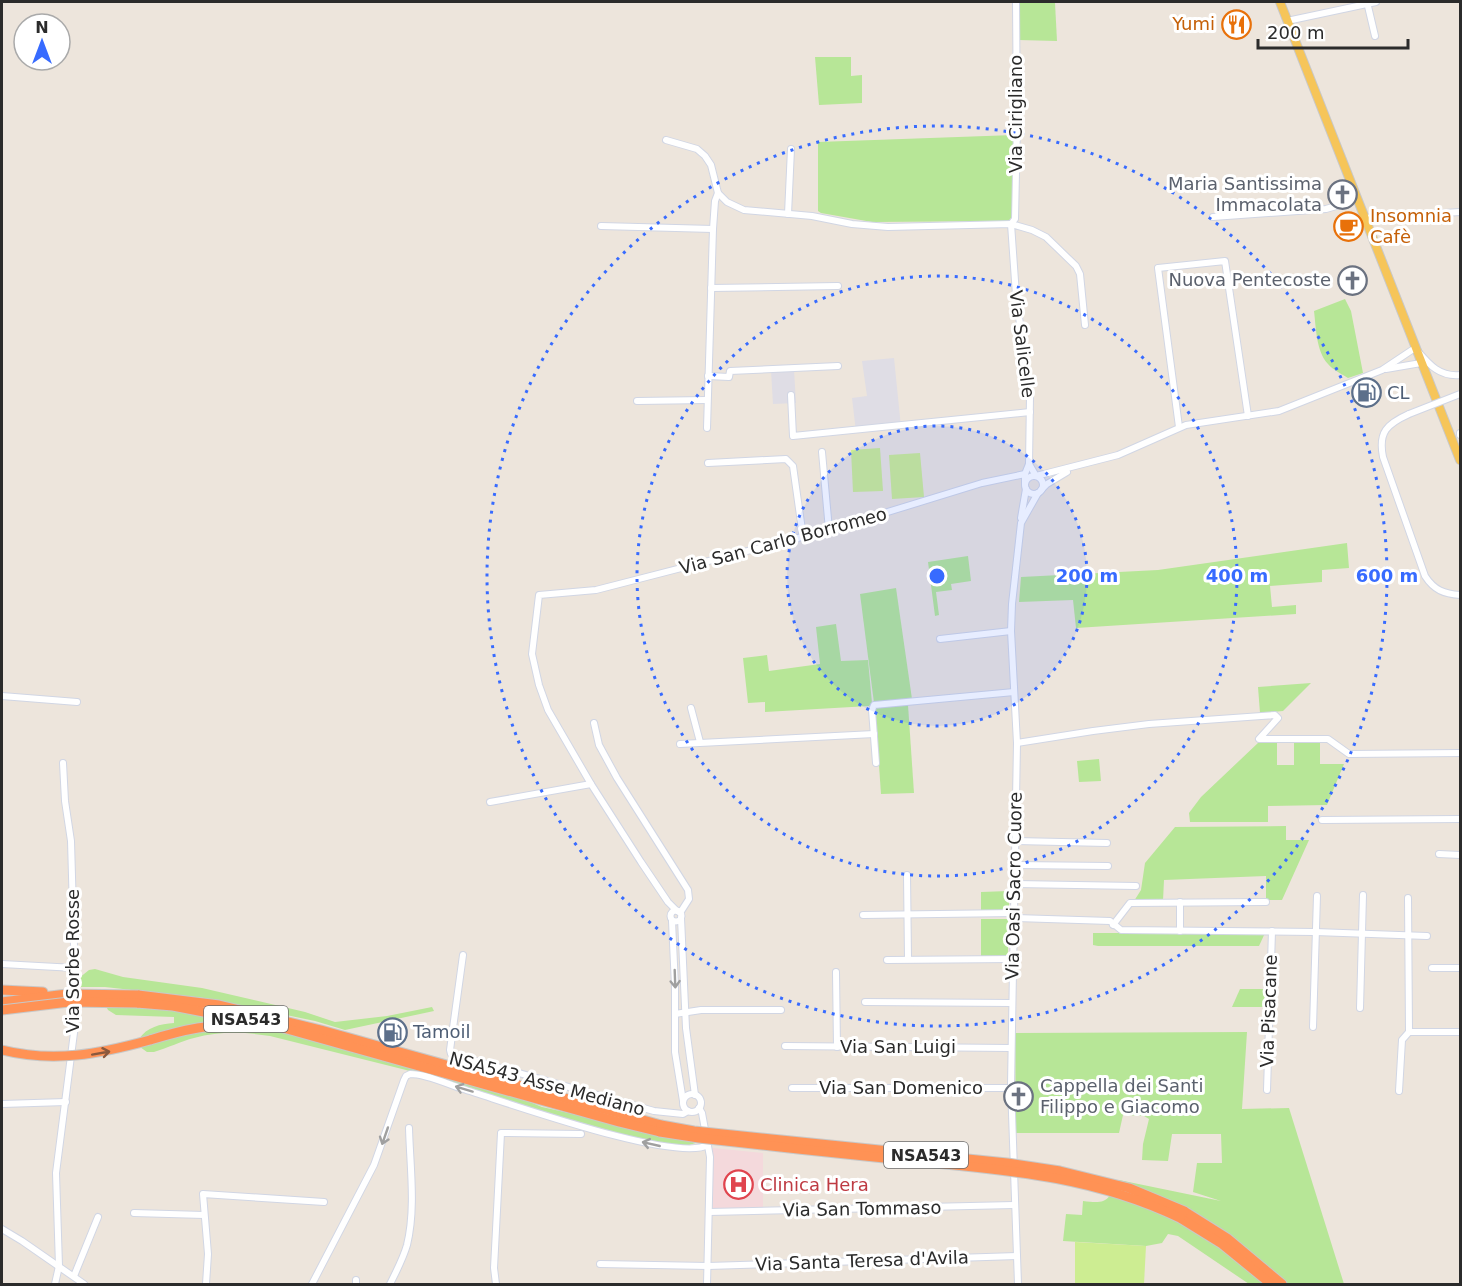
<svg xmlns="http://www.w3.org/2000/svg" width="1462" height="1286" font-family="'DejaVu Sans',sans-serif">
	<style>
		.industrial { fill: #dfdde5 }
		.medical { fill: #f4d9dc }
		.green { fill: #b7e697 }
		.pitch { fill: #cded92 }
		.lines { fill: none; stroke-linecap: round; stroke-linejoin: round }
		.minor-casing { stroke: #d1d6e4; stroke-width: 8 }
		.major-casing { stroke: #c8c8c8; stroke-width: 10 }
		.highway-casing { stroke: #c8c8c8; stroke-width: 11 }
		.minor { stroke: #fff; stroke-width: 6 }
		.major { stroke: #f6c559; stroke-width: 8 }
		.highway { stroke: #ff9255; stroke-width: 9 }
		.minor-bridge-casing { stroke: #d1d6e4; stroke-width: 8; stroke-linecap: butt }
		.highway-bridge-casing { stroke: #c8c8c8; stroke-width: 11; stroke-linecap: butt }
		.minor-bridge { stroke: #fff; stroke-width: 6 }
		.highway-bridge { stroke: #ff9255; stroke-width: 9 }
		.oneway { stroke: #a0a0a0 }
		.oneway2 { stroke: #8a593e }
		.ring { fill: none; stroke: #376bff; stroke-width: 3; stroke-dasharray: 3 6 }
		.labels { text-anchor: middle; stroke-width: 6; stroke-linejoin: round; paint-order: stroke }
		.shield { fill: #fff; stroke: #6b6b6b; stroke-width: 1.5 }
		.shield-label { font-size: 16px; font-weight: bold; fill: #2b2b2b }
		.food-label { font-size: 18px; fill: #c56008; stroke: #fff; text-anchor: end }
		.street-label { font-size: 18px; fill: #2b2b2b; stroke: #fff }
		.worship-label { font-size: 18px; fill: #5b616d; stroke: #fff; text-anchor: end }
		.service-label { font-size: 18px; fill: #4e5e75; stroke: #fff; text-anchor: start }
		.health-label { font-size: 18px; fill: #be3a42; stroke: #fff; text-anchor: start }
		.centre { fill: #376bff; stroke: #fff; stroke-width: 3 }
		.ring-label { font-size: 18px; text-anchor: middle; font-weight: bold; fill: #376bff; stroke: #fff; stroke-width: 6; stroke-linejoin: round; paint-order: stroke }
	</style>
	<rect width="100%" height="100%" fill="#ede5dc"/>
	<!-- industrial -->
	<g class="industrial">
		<path d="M894 358 901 427 856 432 852 398 867 396 862 361Z"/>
		<path d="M794 370 796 403 773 404 771 371Z"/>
	</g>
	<!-- medical -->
	<path class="medical" d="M713 1148 763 1153V1208L713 1209Z"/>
	<!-- green -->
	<g class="green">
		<path d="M1020 3H1055L1057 41 1018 40Z"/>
		<path d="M815 57H851V76L862 75V103L819 105Z"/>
		<path d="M1014 135V217L1010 221 872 222 821 213 818 211V142Z"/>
		<path d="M1345 299 1351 311 1363 373 1348 378C1342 374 1333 370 1328 364 1316 351 1316 327 1314 311Z"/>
		<path d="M1347 543 1349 568 1322 570V582L1270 586 1272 607 1296 605V614L1076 628 1073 600 1019 602 1021 577 1158 570Z"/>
		<path d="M968 556 971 581 951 584 952 590 936 592 939 615 935 616 928 562Z"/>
		<path d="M896 588 912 699 874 703 860 594Z"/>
		<path d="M836 624 841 661 868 660 872 703 869 706 765 712V702L748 703 743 658 767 655 769 671 820 664 816 627Z"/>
		<path d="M1311 683 1283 711 1260 713 1258 687Z"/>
		<path d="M908 705 914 793 881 794 875 708Z"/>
		<path d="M1259 742H1277V765H1294V742H1320V764H1344L1327 805 1268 806V822H1190L1189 813 1201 797Z"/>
		<path d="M1099 759 1101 781 1079 782 1077 761Z"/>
		<path d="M1286 826V840H1309L1282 900H1266V876L1164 880 1163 901H1134L1141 890 1145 863 1175 827Z"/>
		<path d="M1009 891V910H981V892Z"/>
		<rect x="981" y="919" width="27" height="37"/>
		<path d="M1093 933H1265L1259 946H1098L1093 945Z"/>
		<path d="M95 969 123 977 202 988 305 1012 335 1022 387 1016 432 1007 434 1011 345 1030 315 1021 204 998 105 987H79V978L89 970Z"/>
		<path d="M1240 989H1267L1266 1007H1232Z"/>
		<path d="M106 1006 158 1007 242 1020 139 1039C147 1027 160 1024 174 1023V1017L116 1015 108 1010Z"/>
		<path d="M250 1026 297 1036 520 1098 542 1107 699 1142 689 1145H672L633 1137 552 1115 406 1070 270 1036C245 1032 220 1031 194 1038 181 1041 168 1048 154 1052H147L140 1047 181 1034Z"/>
		<path d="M1247 1032 1242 1109 1289 1108 1344 1284H1285L1258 1258 1231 1236 1208 1239 1236 1259 1265 1284H1249L1178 1236 1168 1234 1162 1243 1146 1246 1063 1241 1066 1214 1082 1215 1083 1201C1108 1204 1107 1201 1119 1180L1221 1201 1193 1192 1197 1163H1222L1221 1134H1172L1168 1161 1142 1160 1143 1144 1149 1119 1144 1116 1123 1115 1119 1133H1016L1015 1033Z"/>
	</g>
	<!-- pitch -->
	<g class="pitch">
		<path d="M880 448 883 491 853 492 851 450Z"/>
		<path d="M920 453 924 497 892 499 889 455Z"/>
		<path d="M1075 1242 1146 1246 1144 1284 1075 1283Z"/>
	</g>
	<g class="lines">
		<defs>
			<g id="minor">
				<path d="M1367 2 1375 36"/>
				<path d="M1287 21 1376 2"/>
				<path d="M666 140 697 149 705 156 711 165 718 193 715 201 713 229 707 428"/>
				<path d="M718 193 727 202 744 210 812 216 852 224 888 227 1011 224 1032 230 1046 237 1076 266 1080 274 1085 325"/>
				<path d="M788 214 791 149"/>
				<path d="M1213 217 1326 209 1357 200"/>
				<path d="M1364 218 1460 212"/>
				<path d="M1011 224 1016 295 1030 397 1029 464 1025 474V482"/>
				<path d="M1011 224 1015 219 1017 125 1016 2"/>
				<path d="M601 226 713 229"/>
				<path d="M711 288 838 286"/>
				<path d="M1386 369 1421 363"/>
				<path d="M708 376 729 377 730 371 838 366"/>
				<path d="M791 395 793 436 1030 412"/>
				<path d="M637 401 707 400"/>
				<path d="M1409 414C1387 424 1378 432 1383 457L1425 576C1434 590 1444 594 1460 595"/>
				<path d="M1179 427 1158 268 1225 261 1248 416"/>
				<path d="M1460 433V435"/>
				<path d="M822 452 829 530"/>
				<path d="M708 463 786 459 793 466 803 537"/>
				<path d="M1029 464 1036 476 1118 455 1186 425 1279 411 1382 370 1415 348C1428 363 1438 377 1460 375"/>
				<circle cx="1034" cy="485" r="9"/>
				<path d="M1041 490 1047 484 1067 472"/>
				<path d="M1021 518 1026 489"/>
				<path d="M940 639 1011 631"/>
				<path d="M2 696 77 702"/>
				<path d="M691 708 700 742"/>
				<path d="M594 723 599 745 617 778 688 890 689 899 680 913"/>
				<path d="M1017 743 1093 731 1149 724 1275 715 1278 718 1259 739H1328L1349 754 1460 753"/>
				<path d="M680 744 874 734"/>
				<path d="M876 763 872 710 874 705 1014 692"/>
				<path d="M490 802 591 784"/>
				<path d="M1322 820 1460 819"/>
				<path d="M1015 841 1107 843"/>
				<path d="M1439 854 1460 855"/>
				<path d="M1015 865 1108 866"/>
				<path d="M907 875 908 959"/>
				<path d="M1014 884 1136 886"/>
				<path d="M1408 898 1409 1032H1460"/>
				<circle cx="676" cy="916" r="5.5"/>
				<path d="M677 911 668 902 641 862 591 784 548 710 539 685 532 654 539 595 596 590 829 530 982 483 1025 474"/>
				<path d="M863 915 1014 913"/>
				<path d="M681 918 686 1028 695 1095"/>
				<path d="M1014 918 1110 921 1121 930 1315 932 1427 936"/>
				<path d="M672 921 675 986V1052L683 1101"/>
				<path d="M1113 925 1130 903 1266 902"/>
				<path d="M1180 931V902"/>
				<path d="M463 955 450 1050 451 1054 654 1111 683 1114 688 1111"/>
				<path d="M887 960 1013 959"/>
				<path d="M2 964 75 968"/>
				<path d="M1432 968H1460"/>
				<path d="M836 972 837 1047"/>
				<path d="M865 1002 1012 1003"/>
				<path d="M1360 1008 1363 895"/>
				<path d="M675 1014 701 1010H781"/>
				<path d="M1313 1027 1317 896"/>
				<path d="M785 1046 1011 1048"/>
				<path d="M792 1088H1011"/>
				<path d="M1267 1090 1272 931"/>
				<path d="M1399 1091 1402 1040 1409 1032"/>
				<circle cx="692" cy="1103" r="9"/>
				<path d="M2 1104 66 1102"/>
				<path d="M699 1108 702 1113 710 1157 707 1284"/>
				<path d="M709 1212 1014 1205"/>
				<path d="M134 1213 204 1215"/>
				<path d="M2 1229 22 1241 84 1284"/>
				<path d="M600 1264 708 1266 1017 1256"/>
				<path d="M74 1276 98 1217"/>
				<path d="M55 1284 59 1266 56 1173 76 1017 71 841 65 801 63 763"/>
				<path d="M206 1284 208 1254 203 1194 324 1202"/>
				<path d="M312 1284 374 1165 404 1080 406 1076 410 1074C427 1074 447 1084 463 1089 506 1102 675 1163 708 1145"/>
				<path d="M356 1284V1280"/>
				<path d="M390 1284C396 1272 403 1259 407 1245 416 1208 410 1166 409 1128"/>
				<path d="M496 1284 494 1268 501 1133 581 1134"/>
				<path d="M1018 1284 1011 1085 1017 743 1011 631 1012 604 1021 523 1038 493"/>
			</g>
			<path id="major" d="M1280 2 1460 460"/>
			<g id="highway">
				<path d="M2 990 43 992"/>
				<path d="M138 995 219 1005 321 1030 661 1125"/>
				<path d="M2 1002 67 994"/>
				<path d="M137 1003 173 1006 280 1027 619 1122 660 1132"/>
				<path d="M150 1040C182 1030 213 1023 247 1025"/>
				<path d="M1184 1211 1227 1238 1282 1284"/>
				<path d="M1180 1218 1222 1244 1271 1284"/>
			</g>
		</defs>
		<!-- minor casing -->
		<use href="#minor" class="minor-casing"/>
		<!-- major casing -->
		<use href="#major" class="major-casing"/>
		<!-- highway casing -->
		<use href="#highway" class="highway-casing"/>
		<!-- minor -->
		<use href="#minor" class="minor"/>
		<!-- major -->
		<use href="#major" class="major"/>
		<!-- highway -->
		<use href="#highway" class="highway"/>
		<defs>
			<path id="minor-bridge" d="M1409 414 1460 394"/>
			<g id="highway-bridge">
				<path d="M67 994 138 995"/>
				<path d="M2 1010 69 1002 137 1003"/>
				<path d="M2 1050C54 1063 99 1054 150 1040"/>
				<path d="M661 1125 694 1131 1007 1163 1060 1171 1129 1188 1184 1211"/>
				<path d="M660 1132 699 1138C770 1146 842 1154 913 1161 1007 1170 1093 1176 1180 1218"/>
			</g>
		</defs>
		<!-- minor-bridge casing -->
		<use href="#minor-bridge" class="minor-bridge-casing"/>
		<!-- highway-bridge casing -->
		<use href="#highway-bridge" class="highway-bridge-casing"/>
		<!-- minor-bridge -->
		<use href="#minor-bridge" class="minor-bridge"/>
		<!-- highway-bridge -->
		<use href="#highway-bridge" class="highway-bridge"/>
	</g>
	<!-- one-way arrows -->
	<defs><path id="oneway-shaft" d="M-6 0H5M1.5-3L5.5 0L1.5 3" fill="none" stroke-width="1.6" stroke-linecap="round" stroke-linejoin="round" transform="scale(1.5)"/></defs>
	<g class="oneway">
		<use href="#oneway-shaft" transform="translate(675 979) rotate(88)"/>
		<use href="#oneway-shaft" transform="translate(464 1089) rotate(-163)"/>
		<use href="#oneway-shaft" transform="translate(385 1136) rotate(109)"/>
		<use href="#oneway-shaft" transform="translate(651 1144) rotate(-167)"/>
	</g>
	<use class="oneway2" href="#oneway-shaft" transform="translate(101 1053) rotate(-10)"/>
	<!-- distance rings -->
	<circle cx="937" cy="576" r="150" fill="#376bff" fill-opacity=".12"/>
	<g class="ring">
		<circle cx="937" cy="576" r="150"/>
		<circle cx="937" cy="576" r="300"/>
		<circle cx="937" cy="576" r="450"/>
	</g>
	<!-- icons -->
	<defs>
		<symbol id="restaurant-ring" viewBox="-11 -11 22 22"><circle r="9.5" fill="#fff" stroke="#e8710a" stroke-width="1.5"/><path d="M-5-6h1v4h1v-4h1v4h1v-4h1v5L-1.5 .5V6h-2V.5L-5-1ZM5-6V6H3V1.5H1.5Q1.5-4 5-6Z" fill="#e8710a"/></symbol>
		<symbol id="church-ring" viewBox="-11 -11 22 22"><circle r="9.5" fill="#fff" stroke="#6b7280" stroke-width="1.5"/><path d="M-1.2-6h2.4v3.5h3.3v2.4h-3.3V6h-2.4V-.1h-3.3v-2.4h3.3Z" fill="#6b7280"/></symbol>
		<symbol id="cafe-ring" viewBox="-11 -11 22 22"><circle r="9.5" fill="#fff" stroke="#e8710a" stroke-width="1.5"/><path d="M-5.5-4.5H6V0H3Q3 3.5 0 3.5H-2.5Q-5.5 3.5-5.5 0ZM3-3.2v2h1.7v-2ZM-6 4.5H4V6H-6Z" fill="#e8710a"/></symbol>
		<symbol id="fuel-ring" viewBox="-11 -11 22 22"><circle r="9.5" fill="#fff" stroke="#5c6f8a" stroke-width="1.5"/><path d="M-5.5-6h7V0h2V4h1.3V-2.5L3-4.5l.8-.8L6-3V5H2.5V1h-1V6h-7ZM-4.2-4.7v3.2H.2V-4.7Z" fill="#5c6f8a"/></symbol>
		<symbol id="hospital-ring" viewBox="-11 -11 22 22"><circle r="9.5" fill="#fff" stroke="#e0444e" stroke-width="1.5"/><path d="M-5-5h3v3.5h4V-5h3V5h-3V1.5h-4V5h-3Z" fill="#e0444e"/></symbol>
	</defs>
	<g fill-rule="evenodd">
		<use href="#restaurant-ring" x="1220" y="8" width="33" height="33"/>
		<use href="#church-ring" x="1326" y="178" width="33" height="33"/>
		<use href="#cafe-ring" x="1332" y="210" width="33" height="33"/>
		<use href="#church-ring" x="1336" y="264" width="33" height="33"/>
		<use href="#fuel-ring" x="1350" y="376" width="33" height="33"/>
		<use href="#fuel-ring" x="376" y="1016" width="33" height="33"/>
		<use href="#church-ring" x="1002" y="1080" width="33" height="33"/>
		<use href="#hospital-ring" x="722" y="1168" width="33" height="33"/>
	</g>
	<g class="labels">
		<!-- shield labels -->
		<g class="shield">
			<rect x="204" y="1006" width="84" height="26" rx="4.5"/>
			<rect x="884" y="1142" width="84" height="26" rx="4.5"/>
		</g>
		<g class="shield-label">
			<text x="246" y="1025">NSA543</text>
			<text x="926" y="1161">NSA543</text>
		</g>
		<!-- food labels -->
		<g class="food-label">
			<text x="1215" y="30">Yumi</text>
			<text x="1370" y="222" text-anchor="start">Insomnia<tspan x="1370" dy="21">Cafè</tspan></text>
		</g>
		<!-- street labels -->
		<g class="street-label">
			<text transform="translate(1016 114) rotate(-90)" y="6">Via Cirigliano</text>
			<text transform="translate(1022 344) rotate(83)" y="6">Via Salicelle</text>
			<text transform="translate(783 541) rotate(-15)" y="6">Via San Carlo Borromeo</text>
			<text transform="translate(1014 886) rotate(-89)" y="6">Via Oasi Sacro Cuore</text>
			<text transform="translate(73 961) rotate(-90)" y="6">Via Sorbe Rosse</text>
			<text transform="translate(1269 1011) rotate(-88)" y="6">Via Pisacane</text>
			<text x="898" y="1053">Via San Luigi</text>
			<text transform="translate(547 1084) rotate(15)" y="6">NSA543 Asse Mediano</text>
			<text x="901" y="1094">Via San Domenico</text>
			<text transform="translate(862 1209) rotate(-1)" y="6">Via San Tommaso</text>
			<text transform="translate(862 1261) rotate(-2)" y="6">Via Santa Teresa d'Avila</text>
		</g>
		<!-- worship labels -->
		<g class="worship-label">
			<text x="1322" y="190">Maria Santissima<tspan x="1322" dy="21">Immacolata</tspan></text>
			<text x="1331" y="286">Nuova Pentecoste</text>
			<text x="1040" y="1092" text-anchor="start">Cappella dei Santi<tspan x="1040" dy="21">Filippo e Giacomo</tspan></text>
		</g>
		<!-- service labels -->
		<g class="service-label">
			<text x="1387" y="399">CL</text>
			<text x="413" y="1038">Tamoil</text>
		</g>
		<!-- health labels -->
		<g class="health-label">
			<text x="760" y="1191">Clinica Hera</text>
		</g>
	</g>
	<circle cx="937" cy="576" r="9" class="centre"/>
	<g class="ring-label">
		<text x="1087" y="582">200 m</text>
		<text x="1237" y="582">400 m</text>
		<text x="1387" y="582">600 m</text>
	</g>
	<!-- border -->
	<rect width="1462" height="1286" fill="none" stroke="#2b2b2b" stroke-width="6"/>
	<!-- north arrow -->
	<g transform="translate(42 42)"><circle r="28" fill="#ffffff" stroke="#aaaaaa" stroke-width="1.5"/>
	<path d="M0-4.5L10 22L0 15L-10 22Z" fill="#376bff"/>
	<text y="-9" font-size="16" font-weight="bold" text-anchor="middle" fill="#2b2b2b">N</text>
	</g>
	<!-- scale -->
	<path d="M1258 39v9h150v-9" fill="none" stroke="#2b2b2b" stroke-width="3"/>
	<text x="1267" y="39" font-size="18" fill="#2b2b2b" stroke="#ffffff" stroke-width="4.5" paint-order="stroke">200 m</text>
</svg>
